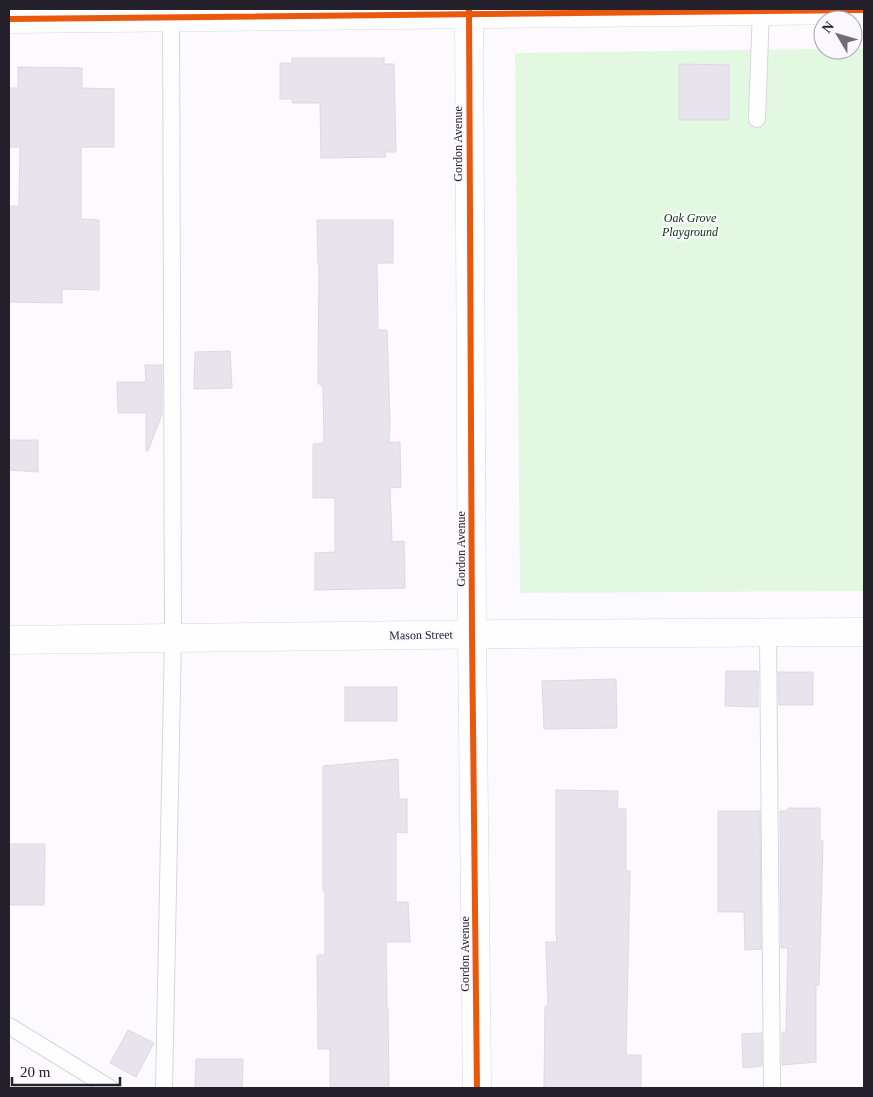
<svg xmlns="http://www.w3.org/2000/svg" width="873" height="1097" font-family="'Times New Roman',serif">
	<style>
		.green { fill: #e2f8e1 }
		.building { fill: #e8e4ee; stroke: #dcd9e0 }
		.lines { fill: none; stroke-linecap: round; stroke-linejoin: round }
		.service-casing { stroke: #d8d6dc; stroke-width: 18 }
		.minor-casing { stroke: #d8d6dc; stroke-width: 29 }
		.service { stroke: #fffeff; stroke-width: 16 }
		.minor { stroke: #fffeff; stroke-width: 28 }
		.cycleway-casing { stroke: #fbf9ff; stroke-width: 9 }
		.cycleway { stroke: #e8590c; stroke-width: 6 }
		.labels { text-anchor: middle; stroke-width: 4; stroke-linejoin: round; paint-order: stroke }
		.street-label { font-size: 12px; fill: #25212c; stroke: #fbf9ff }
		.park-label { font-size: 12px; font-style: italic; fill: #073406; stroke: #fbf9ff }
	</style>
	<rect width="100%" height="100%" fill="#fcfafe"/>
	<!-- green -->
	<path class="green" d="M823 49 853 50V49H864V591L520 593 515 53Z"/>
	<!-- building -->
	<g class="building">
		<path d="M292 58H384V64H394L396 152H385L386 157 321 158 320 103H292V99H280V63H292Z"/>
		<path d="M679 64 729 65V120H679Z"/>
		<path d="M18 67 82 68V88L114 89V147H81V219L99 220V290L62 289V303L9 302V206H19L20 147H9V88H18Z"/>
		<path d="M317 220H393V263H377L378 330H387L390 423 389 442H400L401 487 390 488 392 542 404 541 405 588 315 590V553L335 552V498H313V444L324 443 323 386H321V384H318L319 264H318Z"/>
		<path d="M230 351 232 388 194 389 195 352Z"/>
		<path d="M145 365H162V414L148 451H146V413H118L117 382H146Z"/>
		<path d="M9 440H38V472L9 470Z"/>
		<path d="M726 671H758V707L725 706Z"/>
		<path d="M778 672H813V705H779Z"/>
		<path d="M616 679 617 728 544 729 542 681Z"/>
		<rect x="345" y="687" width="52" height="34"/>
		<path d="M398 759 399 799H407V833L396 832V902H408L410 942H386L387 1008H388L389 1088H330V1049H318L317 955H325V891H323V766Z"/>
		<path d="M556 790 618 791 617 809H626V871H630L626 1055H641V1088H544L545 1006H548L546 942H557L556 931Z"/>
		<path d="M788 808H820V841H823L819 985H816V1062L782 1065V1032H786L788 948H781L780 811H788Z"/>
		<path d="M718 811H760L761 949 745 950 744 912H718Z"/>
		<path d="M9 844H45L44 905H9Z"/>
		<path d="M128 1030 154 1043 136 1077 110 1063Z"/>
		<path d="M762 1033V1066L743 1068 742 1034Z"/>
		<path d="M196 1059H243L242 1088H195Z"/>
	</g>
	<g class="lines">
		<defs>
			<g id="service">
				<path d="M757 119 761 9"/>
				<path d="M768 633 772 1088"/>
				<path d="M9 1026 110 1088"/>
				<path d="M164 1088 173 638 171 9"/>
			</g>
			<g id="minor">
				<path d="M469 9 472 635 477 1088"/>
				<path d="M9 19 864 10"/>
				<path d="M9 640 505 634 864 632"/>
			</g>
		</defs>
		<!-- service casing -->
		<use href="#service" class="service-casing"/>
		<!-- minor casing -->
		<use href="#minor" class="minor-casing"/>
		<!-- service -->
		<use href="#service" class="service"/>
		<!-- minor -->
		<use href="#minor" class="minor"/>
		<defs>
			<g id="cycleway">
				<path d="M469 9 472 635 477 1088"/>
				<path d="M9 19 864 10"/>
			</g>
		</defs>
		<!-- cycleway casing -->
		<use href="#cycleway" class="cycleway-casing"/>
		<!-- cycleway -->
		<use href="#cycleway" class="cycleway"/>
	</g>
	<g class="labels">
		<!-- street labels -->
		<g class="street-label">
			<text transform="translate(458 144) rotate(-90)" y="4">Gordon Avenue</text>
			<text transform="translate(461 549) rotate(-90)" y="4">Gordon Avenue</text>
			<text transform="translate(421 635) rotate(-1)" y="4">Mason Street</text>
			<text transform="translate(465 954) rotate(-90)" y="4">Gordon Avenue</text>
		</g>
		<!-- park labels -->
		<g class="park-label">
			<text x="690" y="222">Oak Grove<tspan x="690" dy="14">Playground</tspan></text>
		</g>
	</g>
	<!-- border -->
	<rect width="873" height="1097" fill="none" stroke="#25212c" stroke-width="20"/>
	<!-- north arrow -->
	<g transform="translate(838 35) rotate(308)"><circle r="24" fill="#fbf9ff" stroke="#a5a3ab"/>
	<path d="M0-4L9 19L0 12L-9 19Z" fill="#706d76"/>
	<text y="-8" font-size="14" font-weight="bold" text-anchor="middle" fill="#25212c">N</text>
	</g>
	<!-- scale -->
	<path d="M12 1077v8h108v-8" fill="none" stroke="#25212c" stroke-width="2.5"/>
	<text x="20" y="1077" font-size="15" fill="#25212c" stroke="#fbf9ff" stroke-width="4" paint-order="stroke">20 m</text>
</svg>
